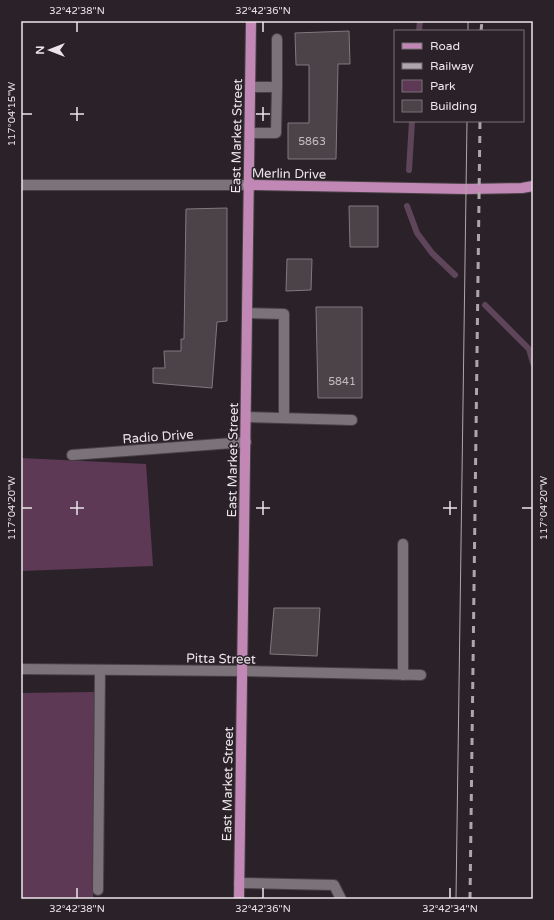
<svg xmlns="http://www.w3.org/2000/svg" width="554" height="920" font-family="'Varela Round',sans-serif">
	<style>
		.green { fill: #5e3956 }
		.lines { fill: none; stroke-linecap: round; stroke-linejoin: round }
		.stream { stroke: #5e455a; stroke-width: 6 }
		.building { fill: #4c4349; stroke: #827880 }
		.minor-casing { stroke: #474045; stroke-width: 12 }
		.major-casing { stroke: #474045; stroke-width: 12 }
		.minor { stroke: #7c727a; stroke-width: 10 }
		.major { stroke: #c288b5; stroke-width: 10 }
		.tram { stroke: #ada7ab; stroke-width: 1 }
		.rail { stroke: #ada7ab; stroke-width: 3; stroke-dasharray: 7 7; stroke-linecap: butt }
		.ticks { fill: none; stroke: #ebe5e9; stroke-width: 1.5 }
		.labels { text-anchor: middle; stroke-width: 3; stroke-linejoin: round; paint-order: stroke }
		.number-label { font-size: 11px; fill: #c3bcc1 }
		.street-label { font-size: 13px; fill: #ebe5e9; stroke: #2b2229 }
		.neatline { fill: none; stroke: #ebe5e9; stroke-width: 1.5 }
		.ticks-label { font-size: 10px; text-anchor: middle; fill: #ebe5e9 }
	</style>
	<rect width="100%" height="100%" fill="#2b2229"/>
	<!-- green -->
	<g class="green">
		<path d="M21 458 146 464 153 566 21 571Z"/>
		<path d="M95 692 93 899H21V693Z"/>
	</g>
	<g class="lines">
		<!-- stream -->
		<g class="stream">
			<path d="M419 31 420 21"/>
			<path d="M409 170 412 121"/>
			<path d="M407 206 417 233 432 253 455 275"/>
			<path d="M485 305 529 349 533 363"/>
		</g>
	</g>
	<!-- building -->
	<g class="building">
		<path d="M349 31 350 64H338L336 159H288V123H309V65H296L295 33Z"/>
		<path d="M349 206H378V247H350Z"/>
		<path d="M227 208V321L217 322 212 388 153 383V368H165L164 351H181V339H184L186 209Z"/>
		<path d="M287 259H312L311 290 286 291Z"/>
		<path d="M316 307H362V398H318Z"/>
		<path d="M274 608H320L317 656 270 654Z"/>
	</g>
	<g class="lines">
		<defs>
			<g id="minor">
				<path d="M277 87V39"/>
				<path d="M250 133H276L277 87H251"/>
				<path d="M21 185H248"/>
				<path d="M248 313 284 314V418"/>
				<path d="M246 417 352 420"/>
				<path d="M72 455 246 442"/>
				<path d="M403 544V675"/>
				<path d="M21 669 241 671 421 675"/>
				<path d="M239 883 334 885 341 899"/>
				<path d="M98 890 100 670"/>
			</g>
			<g id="major">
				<path d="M248 185 466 189 522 188 533 186"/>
				<path d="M239 899 251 21"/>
			</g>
		</defs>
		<!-- minor casing -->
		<use href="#minor" class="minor-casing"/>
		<!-- major casing -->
		<use href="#major" class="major-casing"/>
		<!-- minor -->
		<use href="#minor" class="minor"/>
		<!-- major -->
		<use href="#major" class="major"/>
		<!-- tram -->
		<g class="tram">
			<path d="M468 31V21"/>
			<path d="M456 899 467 121"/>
		</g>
		<!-- rail -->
		<g class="rail">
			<path d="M481 31 482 21"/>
			<path d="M470 899 480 121"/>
		</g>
	</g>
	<!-- ticks -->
	<path class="ticks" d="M77 22V32M263 22V32M77 107V121M263 107V121M22 114H32M70 114H84M256 114H270M77 501V515M263 501V515M450 501V515M22 508H32M70 508H84M256 508H270M443 508H457M522 508H532M77 888V898M263 888V898M450 888V898"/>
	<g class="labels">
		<!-- number labels -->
		<g class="number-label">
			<text x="312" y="145">5863</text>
			<text x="342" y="385">5841</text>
		</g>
		<!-- street labels -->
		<g class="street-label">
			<text transform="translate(236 136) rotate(-89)" y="5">East Market Street</text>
			<text transform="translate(289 173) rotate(1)" y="5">Merlin Drive</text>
			<text transform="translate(158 436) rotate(-4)" y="5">Radio Drive</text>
			<text transform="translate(232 460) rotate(-89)" y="5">East Market Street</text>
			<text transform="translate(221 658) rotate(1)" y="5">Pitta Street</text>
			<text transform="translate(227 784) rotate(-89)" y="5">East Market Street</text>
		</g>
	</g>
	<!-- border -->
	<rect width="554" height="920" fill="none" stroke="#2b2229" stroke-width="44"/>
	<!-- legend -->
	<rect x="394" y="30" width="130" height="92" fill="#2b2229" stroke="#787076"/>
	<rect x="402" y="43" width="20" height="6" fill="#c288b5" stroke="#787076"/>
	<text x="430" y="50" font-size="12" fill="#ebe5e9">Road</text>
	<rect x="402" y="63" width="20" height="6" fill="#ada7ab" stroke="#787076"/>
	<text x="430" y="70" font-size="12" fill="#ebe5e9">Railway</text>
	<rect x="402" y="80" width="20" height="12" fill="#5e3956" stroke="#787076"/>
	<text x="430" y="90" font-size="12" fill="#ebe5e9">Park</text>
	<rect x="402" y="100" width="20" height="12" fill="#4c4349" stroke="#787076"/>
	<text x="430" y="110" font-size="12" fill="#ebe5e9">Building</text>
	<!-- north arrow -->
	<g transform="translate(50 50) rotate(270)" stroke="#2b2229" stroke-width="3" paint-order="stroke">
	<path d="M0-3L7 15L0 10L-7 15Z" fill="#ebe5e9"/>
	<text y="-6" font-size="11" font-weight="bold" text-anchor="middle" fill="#ebe5e9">N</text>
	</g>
	<rect x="22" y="22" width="510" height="876" class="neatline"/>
	<g class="ticks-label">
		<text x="77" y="14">32°42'38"N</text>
		<text x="263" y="14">32°42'36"N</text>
		<text transform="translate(11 114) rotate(-90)" y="4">117°04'15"W</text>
		<text transform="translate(543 508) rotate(-90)" y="4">117°04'20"W</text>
		<text transform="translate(11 508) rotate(-90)" y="4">117°04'20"W</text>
		<text x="77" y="912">32°42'38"N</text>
		<text x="263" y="912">32°42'36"N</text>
		<text x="450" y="912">32°42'34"N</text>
	</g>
</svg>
